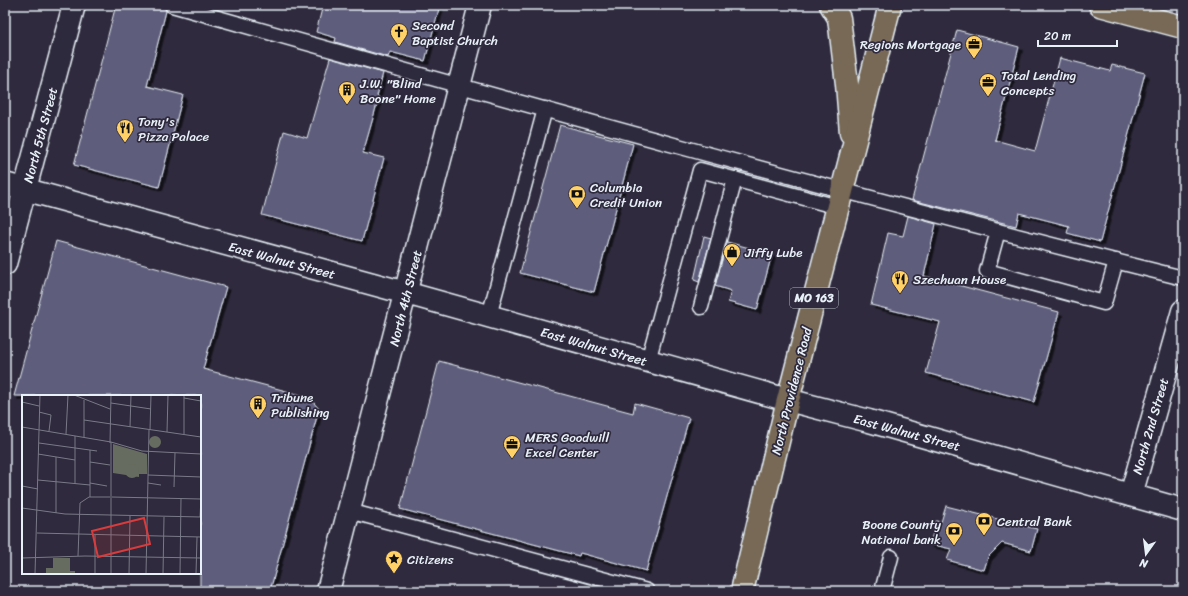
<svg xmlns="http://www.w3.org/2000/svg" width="1188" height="596" font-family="Sriracha,sans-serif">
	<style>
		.building { fill: #5f5d7b; stroke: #e8f1f8; filter: url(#shadow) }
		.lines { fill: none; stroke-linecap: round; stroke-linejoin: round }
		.service-casing { stroke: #e8f1f8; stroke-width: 17 }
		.minor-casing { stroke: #e8f1f8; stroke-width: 25 }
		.primary-casing { stroke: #e8f1f8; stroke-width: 25 }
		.service { stroke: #2f2a3d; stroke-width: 14 }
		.minor { stroke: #2f2a3d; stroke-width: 22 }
		.primary { stroke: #776954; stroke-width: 22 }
		.labels { text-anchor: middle; stroke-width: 3.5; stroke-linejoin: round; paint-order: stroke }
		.shield { fill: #2f2a3d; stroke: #b0b5c0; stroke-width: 1 }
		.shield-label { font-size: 12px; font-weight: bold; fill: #e8f1f8 }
		.poi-label { font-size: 13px; fill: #e8f1f8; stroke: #2f2a3d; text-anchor: start }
		.street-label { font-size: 13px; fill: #e8f1f8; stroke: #2f2a3d }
		.inset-road { fill: none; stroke: #797a88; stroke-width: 1 }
		.view { fill: #d83c3d; fill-opacity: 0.15; stroke: #d83c3d; stroke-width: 2 }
		.inset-edge { fill: none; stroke: #e8f1f8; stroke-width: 2 }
	</style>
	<defs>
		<filter id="shadow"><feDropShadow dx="3.5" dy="3.5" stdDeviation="0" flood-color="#0009"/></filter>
	</defs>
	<rect width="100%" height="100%" fill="#2f2a3d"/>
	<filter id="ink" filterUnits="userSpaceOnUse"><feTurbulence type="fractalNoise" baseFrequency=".025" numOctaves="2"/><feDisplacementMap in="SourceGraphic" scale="8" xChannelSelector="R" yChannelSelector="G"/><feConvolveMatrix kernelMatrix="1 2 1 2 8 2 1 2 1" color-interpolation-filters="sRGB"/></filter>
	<g filter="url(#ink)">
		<!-- building -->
		<g class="building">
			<path d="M116 5H164L166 11 147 86 183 95 159 187 74 165Z"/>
			<path d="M323 5H440L425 61 390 52 388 57 335 42 336 38 316 32Z"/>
			<path d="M957 30 1019 47 995 140 1035 151 1060 58 1110 71 1112 65 1145 73 1100 242 1067 233 1069 226 1019 213 1016 226 912 200Z"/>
			<path d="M330 58 383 73 377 96 379 97 363 153 384 158 362 241 262 215 284 131 307 138Z"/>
			<path d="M560 125 633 144 594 292 520 273Z"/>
			<path d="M908 216 936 224 924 276 1059 312 1034 402 926 373 940 322 871 305 888 233 903 236Z"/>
			<path d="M704 236 711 238 699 282 694 280Z"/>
			<path d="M56 241 226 287 203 369 309 397 319 409 270 591H200V396H14Z"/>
			<path d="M727 242 772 254 757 310 728 302 731 291 715 286Z"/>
			<path d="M439 361 633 413 635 403 689 418 646 571 580 553 579 556 400 509Z"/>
			<path d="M946 506 1037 529 1031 551 1002 543 988 557 984 570 947 560 951 549 930 544 936 521 941 522Z"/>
		</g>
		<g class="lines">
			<defs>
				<g id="service">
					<path d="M172 5C508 100 844 194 1183 278"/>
					<path d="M998 231 987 271 1104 303 1116 261"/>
					<path d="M701 307 735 179"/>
					<path d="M489 316 545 109"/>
					<path d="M648 361 700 170 838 207"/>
					<path d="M349 511 647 591"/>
					<path d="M882 591 891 557"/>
				</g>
				<g id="minor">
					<path d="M5 184 406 293 788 400 869 421 1183 510"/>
					<path d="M5 264 74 5"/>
					<path d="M1131 495 1183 311"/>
					<path d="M328 591 480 5"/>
				</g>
				<g id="primary">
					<path d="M831 5 839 18 847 84 851 133"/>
					<path d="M1100 5 1183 27"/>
					<path d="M742 591 788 400 890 5"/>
				</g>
			</defs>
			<!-- service casing -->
			<use href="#service" class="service-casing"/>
			<!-- minor casing -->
			<use href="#minor" class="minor-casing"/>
			<!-- primary casing -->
			<use href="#primary" class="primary-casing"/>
			<!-- service -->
			<use href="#service" class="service"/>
			<!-- minor -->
			<use href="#minor" class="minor"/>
			<!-- primary -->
			<use href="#primary" class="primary"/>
		</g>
	</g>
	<!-- icons -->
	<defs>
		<symbol id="church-pin" viewBox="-11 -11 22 30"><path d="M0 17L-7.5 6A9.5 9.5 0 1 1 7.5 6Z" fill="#ffd166" stroke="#2f2a3d"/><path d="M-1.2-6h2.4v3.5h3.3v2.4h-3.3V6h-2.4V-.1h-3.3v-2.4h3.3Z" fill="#111"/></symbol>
		<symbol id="office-pin" viewBox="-11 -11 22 30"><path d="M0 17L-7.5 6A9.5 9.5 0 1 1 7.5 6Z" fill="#ffd166" stroke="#2f2a3d"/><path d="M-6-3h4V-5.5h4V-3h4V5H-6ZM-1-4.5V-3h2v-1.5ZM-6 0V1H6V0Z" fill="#111"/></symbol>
		<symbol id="building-pin" viewBox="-11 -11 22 30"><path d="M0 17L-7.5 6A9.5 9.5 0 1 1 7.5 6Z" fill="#ffd166" stroke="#2f2a3d"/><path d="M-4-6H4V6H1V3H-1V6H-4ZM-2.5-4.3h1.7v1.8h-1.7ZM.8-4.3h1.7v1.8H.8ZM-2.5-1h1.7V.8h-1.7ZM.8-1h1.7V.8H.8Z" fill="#111"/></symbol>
		<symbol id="restaurant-pin" viewBox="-11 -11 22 30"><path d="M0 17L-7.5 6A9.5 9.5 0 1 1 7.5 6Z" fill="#ffd166" stroke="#2f2a3d"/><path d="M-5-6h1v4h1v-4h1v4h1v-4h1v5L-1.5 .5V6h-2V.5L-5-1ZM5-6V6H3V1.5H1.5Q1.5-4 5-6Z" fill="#111"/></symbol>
		<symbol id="bank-pin" viewBox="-11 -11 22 30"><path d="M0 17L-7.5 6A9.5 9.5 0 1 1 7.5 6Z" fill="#ffd166" stroke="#2f2a3d"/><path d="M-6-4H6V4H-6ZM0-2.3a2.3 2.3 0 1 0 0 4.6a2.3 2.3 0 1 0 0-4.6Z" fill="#111"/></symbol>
		<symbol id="shop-pin" viewBox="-11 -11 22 30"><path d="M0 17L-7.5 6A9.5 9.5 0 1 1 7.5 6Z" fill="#ffd166" stroke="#2f2a3d"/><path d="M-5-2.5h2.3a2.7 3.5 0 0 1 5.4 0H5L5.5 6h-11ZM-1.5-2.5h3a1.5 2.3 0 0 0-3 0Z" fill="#111"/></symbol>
		<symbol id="sight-pin" viewBox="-11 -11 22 30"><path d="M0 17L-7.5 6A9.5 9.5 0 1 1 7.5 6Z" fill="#ffd166" stroke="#2f2a3d"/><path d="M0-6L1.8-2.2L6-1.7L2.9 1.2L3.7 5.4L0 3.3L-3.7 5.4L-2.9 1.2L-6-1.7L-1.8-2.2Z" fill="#111"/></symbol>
	</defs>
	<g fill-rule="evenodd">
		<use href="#church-pin" x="389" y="22" width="20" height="27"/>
		<use href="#office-pin" x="964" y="34" width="20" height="27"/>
		<use href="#office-pin" x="978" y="72" width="20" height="27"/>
		<use href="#building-pin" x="337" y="80" width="20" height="27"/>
		<use href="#restaurant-pin" x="115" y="118" width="20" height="27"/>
		<use href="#bank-pin" x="567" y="184" width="20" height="27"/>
		<use href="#shop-pin" x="722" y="242" width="20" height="27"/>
		<use href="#restaurant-pin" x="890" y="269" width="20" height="27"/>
		<use href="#building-pin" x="248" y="394" width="20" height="27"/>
		<use href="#office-pin" x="502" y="434" width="20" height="27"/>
		<use href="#bank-pin" x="974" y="511" width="20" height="27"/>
		<use href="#bank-pin" x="944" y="521" width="20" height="27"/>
		<use href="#sight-pin" x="384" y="549" width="20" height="27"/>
	</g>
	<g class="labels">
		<!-- shield labels -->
		<rect class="shield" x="790" y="288" width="48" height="20" rx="3"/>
		<g class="shield-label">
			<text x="814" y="302">MO 163</text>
		</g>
		<!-- poi labels -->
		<g class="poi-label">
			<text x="412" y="30">Second<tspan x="412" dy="15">Baptist Church</tspan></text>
			<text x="961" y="49" text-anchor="end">Regions Mortgage</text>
			<text x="1001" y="80">Total Lending<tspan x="1001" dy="15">Concepts</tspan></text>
			<text x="360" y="88">J.W. "Blind<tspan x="360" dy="15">Boone" Home</tspan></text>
			<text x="138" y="126">Tony's<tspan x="138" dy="15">Pizza Palace</tspan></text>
			<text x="590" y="192">Columbia<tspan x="590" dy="15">Credit Union</tspan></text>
			<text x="745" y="257">Jiffy Lube</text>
			<text x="913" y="284">Szechuan House</text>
			<text x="271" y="402">Tribune<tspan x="271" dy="15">Publishing</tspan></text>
			<text x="525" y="442">MERS Goodwill<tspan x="525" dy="15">Excel Center</tspan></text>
			<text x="997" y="526">Central Bank</text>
			<text x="941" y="529" text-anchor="end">Boone County<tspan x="941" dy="15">National bank</tspan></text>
			<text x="407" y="564">Citizens</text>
		</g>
		<!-- street labels -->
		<g class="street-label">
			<text transform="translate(40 135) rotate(-75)" y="5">North 5th Street</text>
			<text transform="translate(282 260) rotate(15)" y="5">East Walnut Street</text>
			<text transform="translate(405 298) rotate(-76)" y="5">North 4th Street</text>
			<text transform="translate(594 346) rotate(16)" y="5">East Walnut Street</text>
			<text transform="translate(791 391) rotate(-76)" y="5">North Providence Road</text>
			<text transform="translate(1150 426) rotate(-74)" y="5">North 2nd Street</text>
			<text transform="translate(907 432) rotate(15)" y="5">East Walnut Street</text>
		</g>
	</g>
	<!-- overview -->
	<g transform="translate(22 395)">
		<rect width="179" height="179" fill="#2f2a3d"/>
		<path d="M31 163H48V176H53V179H24V173H31Z" fill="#666c5f"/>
		<path d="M91 49 125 59V79H117V82L91 78Z" fill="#666c5f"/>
		<path d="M127 47a6 6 0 1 1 12 0a6 6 0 1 1-12 0ZM103 76a7 7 0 1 1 14 0a7 7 0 1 1-14 0Z" fill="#666c5f"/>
		<path class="inset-road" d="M52 0 88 14M162 3 179 6M0 7 17 11M89 8 129 14M17 17 29 20 27 36M62 25 179 42M0 32 89 47 120 56 179 59M108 32 109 0M128 35 129 0M145 37 146 0M44 39 46 0M162 39V0M62 42V5M89 47V179M17 48 75 56M88 48 89 0M16 59 53 65M68 67 88 70M126 80 179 82M16 85 68 90M68 88 85 91M126 88 139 90M53 89V41M0 91 16 94M152 92 153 58M68 102V55M90 102 179 104M0 113 43 119 179 122M34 118V62M178 122 179 103M15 138 179 142M56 161 58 108 67 102H88M73 161V140M73 161V179M0 163 63 161 179 163M13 179 18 0M107 179 108 121M124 179 127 35M141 179 142 122M158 179 159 103M174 179 175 142"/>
		<path class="view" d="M122 123 128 149 76 162 70 136Z"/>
		<rect width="179" height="179" class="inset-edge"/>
	</g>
	<!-- margin -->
	<rect width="1188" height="596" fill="none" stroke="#2f2a3d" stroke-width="20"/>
	<rect x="10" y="10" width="1168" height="576" fill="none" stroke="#e8f1f8" stroke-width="1.5" filter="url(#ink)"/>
	<!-- north arrow -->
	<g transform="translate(1146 554) rotate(194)" stroke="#2f2a3d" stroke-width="3" paint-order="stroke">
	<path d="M0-3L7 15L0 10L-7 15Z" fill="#e8f1f8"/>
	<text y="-6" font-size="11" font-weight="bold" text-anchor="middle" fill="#e8f1f8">N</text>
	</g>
	<!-- scale -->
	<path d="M1038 40v6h79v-6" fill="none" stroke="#e8f1f8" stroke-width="2"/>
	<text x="1044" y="40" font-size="12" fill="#e8f1f8" stroke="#2f2a3d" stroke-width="3" paint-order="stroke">20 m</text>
</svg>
